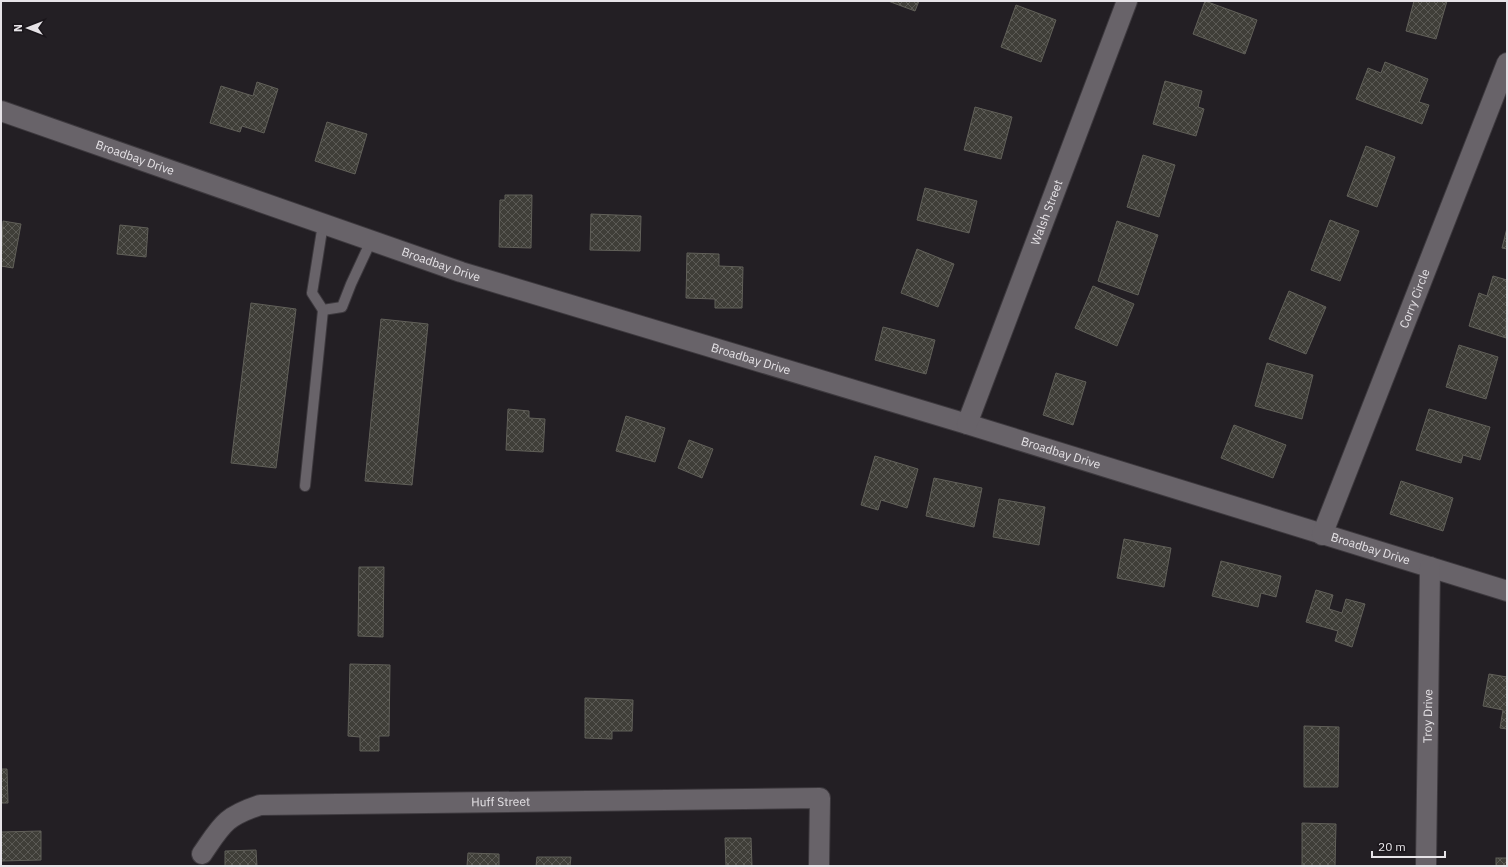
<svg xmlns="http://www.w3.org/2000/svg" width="1508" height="867" font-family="'IBM Plex Sans',sans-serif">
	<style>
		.building { fill: url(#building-cross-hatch); stroke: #616059 }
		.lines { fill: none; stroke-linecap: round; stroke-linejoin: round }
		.lane-casing { stroke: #3d393e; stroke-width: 12 }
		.street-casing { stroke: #3d393e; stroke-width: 22 }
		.lane { stroke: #686369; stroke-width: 10 }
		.street { stroke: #686369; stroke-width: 20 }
		.labels { text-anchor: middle; stroke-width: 3; stroke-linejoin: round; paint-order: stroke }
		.street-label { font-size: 12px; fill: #e6e3e7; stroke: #1a161b }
	</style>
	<defs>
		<pattern id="building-cross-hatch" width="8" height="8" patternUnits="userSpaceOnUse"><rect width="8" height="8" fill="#3f3e38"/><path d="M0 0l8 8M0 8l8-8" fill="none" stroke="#5b5a55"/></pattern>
	</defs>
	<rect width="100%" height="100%" fill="#231f24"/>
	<!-- building -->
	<g class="building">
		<path d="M888 1H919L915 11Z"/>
		<path d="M1205 1 1257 20 1245 54 1193 34Z"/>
		<path d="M1414 1H1447L1436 39 1406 31Z"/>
		<path d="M1016 5 1056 20 1041 62 1001 47Z"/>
		<path d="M1385 62 1428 79 1419 102 1429 105 1422 124 1356 99 1368 68 1381 73Z"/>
		<path d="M1165 81 1202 91 1198 107 1204 109 1196 136 1153 124Z"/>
		<path d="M257 82 278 89 264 133 242 126 240 132 210 123 221 86 253 96Z"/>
		<path d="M975 107 1012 117 1001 159 964 150Z"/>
		<path d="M327 122 367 134 355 174 315 161Z"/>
		<path d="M1366 146 1395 157 1377 207 1347 196Z"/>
		<path d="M1143 155 1175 165 1159 217 1127 207Z"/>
		<path d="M925 188 977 201 969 233 917 220Z"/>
		<path d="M505 195H532L531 248 499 247 500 200H505Z"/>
		<path d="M591 214 641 216 640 251 590 250Z"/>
		<path d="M1330 220 1359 231 1340 281 1311 270Z"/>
		<path d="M3 221 21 224 13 268 1 266Z"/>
		<path d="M1117 221 1158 235 1138 295 1098 281Z"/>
		<path d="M120 225 148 228 146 257 117 254Z"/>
		<path d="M1507 228V249L1502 248Z"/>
		<path d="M917 249 954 264 938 307 901 293Z"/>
		<path d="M687 253 719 254V266L743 267 742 308H715V299L686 298Z"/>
		<path d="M1493 276 1507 280 1506 338 1469 326 1479 293 1487 296Z"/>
		<path d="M1093 286 1134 304 1117 346 1075 328Z"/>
		<path d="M1289 291 1326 307 1306 354 1269 339Z"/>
		<path d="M251 303 296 309 276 468 231 463Z"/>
		<path d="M381 319 428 324 412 485 365 481Z"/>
		<path d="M883 327 935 340 926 374 875 360Z"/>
		<path d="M1459 345 1498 357 1486 399 1446 387Z"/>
		<path d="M1267 363 1313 375 1302 419 1255 406Z"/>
		<path d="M1056 373 1086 382 1073 425 1043 415Z"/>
		<path d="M508 409 529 411V418L545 419 543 452 506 450Z"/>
		<path d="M1429 409 1490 427 1480 460 1463 455 1461 463 1416 450Z"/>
		<path d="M626 416 665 428 655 462 616 451Z"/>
		<path d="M1234 425 1286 445 1273 478 1221 458Z"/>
		<path d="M689 440 713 449 702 478 678 468Z"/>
		<path d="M875 456 918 469 907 508 881 500 878 510 861 505Z"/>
		<path d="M934 478 982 488 974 527 926 516Z"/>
		<path d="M1401 481 1453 498 1443 531 1390 514Z"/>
		<path d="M999 499 1045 507 1039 545 993 537Z"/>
		<path d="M1124 539 1171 548 1164 587 1117 578Z"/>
		<path d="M1221 561 1281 576 1276 597 1261 593 1258 607 1212 596Z"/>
		<path d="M359 567H384L383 637 358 636Z"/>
		<path d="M1316 590 1333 595 1329 609 1342 613 1346 599 1365 604 1352 647 1335 641 1338 631 1306 622Z"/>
		<path d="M350 664 390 665 389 736H379V751H360V737L348 736Z"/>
		<path d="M1489 674 1507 677V729L1500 728 1503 710 1483 706Z"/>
		<path d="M585 698 633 700 632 731H612V739L585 738Z"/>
		<path d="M1304 726 1339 727 1338 787H1304Z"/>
		<path d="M1 769H7L8 803H1Z"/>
		<path d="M1302 823 1336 824 1335 866H1302Z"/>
		<path d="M41 831V860L1 861V832Z"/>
		<path d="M725 838H751L752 866H726Z"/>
		<path d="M256 850 257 866H225V851Z"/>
		<path d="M468 853 499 854V866H467Z"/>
		<path d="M537 857H571L570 866H536Z"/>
		<rect x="1496" y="858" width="11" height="8"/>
	</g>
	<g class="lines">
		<defs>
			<g id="lane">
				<path d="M323 224 312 293 323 310 342 307 351 284 371 241"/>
				<path d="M305 486 323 310"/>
			</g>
			<g id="street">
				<path id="s1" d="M1 111 461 272 967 424 1507 591"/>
				<path id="s2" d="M967 424 1127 1"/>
				<path id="s3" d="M1322 535 1507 63"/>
				<path id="s4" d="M202 854C222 825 224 817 260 805L820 798 819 866"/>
				<path id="s5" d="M1426 866 1430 567"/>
			</g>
		</defs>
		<!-- lane casing -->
		<use href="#lane" class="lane-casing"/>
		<!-- street casing -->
		<use href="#street" class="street-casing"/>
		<!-- lane -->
		<use href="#lane" class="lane"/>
		<!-- street -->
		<use href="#street" class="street"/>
	</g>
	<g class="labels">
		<!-- street labels -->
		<g class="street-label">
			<text dy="4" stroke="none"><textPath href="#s1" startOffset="142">Broadbay Drive</textPath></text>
			<text dy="4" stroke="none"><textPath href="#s2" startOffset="226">Walsh Street</textPath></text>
			<text dy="4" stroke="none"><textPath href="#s1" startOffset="466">Broadbay Drive</textPath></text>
			<text dy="4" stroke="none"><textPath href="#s3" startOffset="254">Corry Circle</textPath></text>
			<text dy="4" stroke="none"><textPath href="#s1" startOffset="790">Broadbay Drive</textPath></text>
			<text dy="4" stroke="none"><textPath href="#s1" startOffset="1114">Broadbay Drive</textPath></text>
			<text dy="4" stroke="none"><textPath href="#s1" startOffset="1438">Broadbay Drive</textPath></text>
			<text dy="4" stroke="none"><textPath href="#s5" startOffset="150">Troy Drive</textPath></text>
			<text dy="4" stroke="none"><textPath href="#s4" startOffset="319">Huff Street</textPath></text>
		</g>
	</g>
	<!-- border -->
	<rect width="1508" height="867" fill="none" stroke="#e6e3e7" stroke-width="4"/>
	<!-- north arrow -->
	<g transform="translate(28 28) rotate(270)" stroke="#1a161b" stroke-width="3" paint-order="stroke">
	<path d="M0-3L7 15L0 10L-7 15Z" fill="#e6e3e7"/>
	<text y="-6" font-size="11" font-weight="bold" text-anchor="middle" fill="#e6e3e7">N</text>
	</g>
	<!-- scale -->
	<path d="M1372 851v6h73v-6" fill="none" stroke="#e6e3e7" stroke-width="2"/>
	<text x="1378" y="851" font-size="12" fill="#e6e3e7" stroke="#1a161b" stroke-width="3" paint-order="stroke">20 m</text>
</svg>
